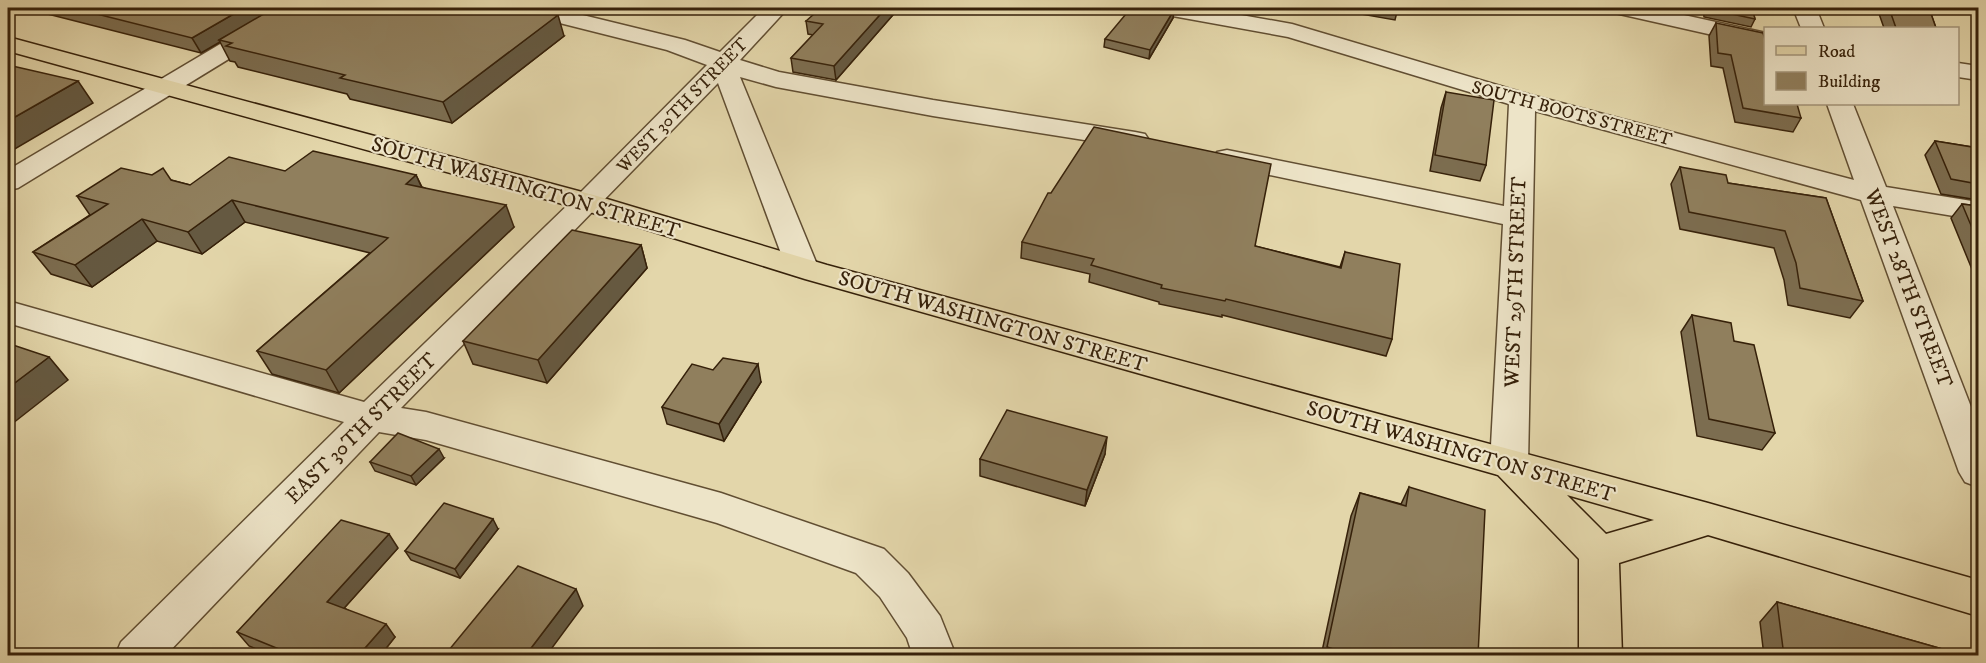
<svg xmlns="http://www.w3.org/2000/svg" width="1986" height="663" font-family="'IM FELL DW Pica',serif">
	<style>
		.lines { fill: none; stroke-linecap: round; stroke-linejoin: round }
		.minor-casing { stroke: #614e32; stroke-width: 3 }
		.major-casing { stroke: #36210a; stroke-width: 3 }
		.minor { fill: #ede4c8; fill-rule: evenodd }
		.major { fill: #e3d6aa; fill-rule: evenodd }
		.wall { fill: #7c6d50; stroke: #36210a; stroke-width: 1.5 }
		.shaded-wall { fill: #655941; stroke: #36210a; stroke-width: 1.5 }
		.building { fill: #907f5d; stroke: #36210a; stroke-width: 1.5 }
		.labels { text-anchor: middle; stroke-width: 4.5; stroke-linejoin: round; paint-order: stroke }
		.far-street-label { font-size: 18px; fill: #36210a; stroke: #ede4c8 }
		.street-label { font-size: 21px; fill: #36210a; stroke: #ede4c8 }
	</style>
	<rect width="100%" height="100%" fill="#e3d6aa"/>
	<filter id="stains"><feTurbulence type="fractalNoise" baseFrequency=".00333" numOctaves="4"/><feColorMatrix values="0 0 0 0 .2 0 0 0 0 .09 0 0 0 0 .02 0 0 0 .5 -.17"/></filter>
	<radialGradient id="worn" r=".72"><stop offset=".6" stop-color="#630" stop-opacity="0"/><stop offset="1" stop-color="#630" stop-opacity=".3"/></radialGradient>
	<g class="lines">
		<defs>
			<g id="minor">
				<path d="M281 8H308L304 13 18 188 8 190V170Z"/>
				<path d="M516 8H554L685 40 720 52 764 8H788L740 60 779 72 933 100 1135 132 1145 134 1149 140 1145 146 1135 148 933 116 776 87 740 77 818 267 813 274 802 277 791 274 786 267 718 83 401 408 426 412 721 493 884 549 908 573 940 616 956 656H913L907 638 880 597 856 573 717 523 426 440 379 432 165 656H115L121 642 344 422 8 323V301L364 402 577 196 707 65 667 50 520 13Z"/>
				<path d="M1155 8H1202L1292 24 1531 95 1854 180 1827 104H1853L1886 187 1978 202V220L1893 206 1978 425V487L1965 482 1959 472 1861 200 1535 111 1528 464 1522 474 1509 478 1496 474 1490 464 1503 224 1227 166 1217 164 1213 158 1217 152 1227 150 1504 206 1509 104 1288 37 1167 15 1159 13Z"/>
				<path d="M1611 8H1652L1766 33V47L1615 13Z"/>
				<path d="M1793 8H1816L1824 28H1801Z"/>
				<path d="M1958 63 1978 66V80L1958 77Z"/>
			</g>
			<path id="major" d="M8 37 597 196 827 265 1708 503 1978 580V616L1708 535 1619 563 1622 656H1579V559L1498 475 805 279 577 208 8 51ZM1567 495 1654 520 1606 534Z"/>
		</defs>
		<!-- minor casing -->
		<use href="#minor" class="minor-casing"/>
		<!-- major casing -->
		<use href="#major" class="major-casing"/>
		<!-- minor -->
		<use href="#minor" class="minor"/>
		<!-- major -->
		<use href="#major" class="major"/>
	</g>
	<!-- wall -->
	<g class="wall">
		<path d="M24 8H266L268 11 564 36 452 123 350 99 347 94 238 67 235 62 230 61 220 42 201 53Z"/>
		<path d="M899 8 836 80 793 72 791 58 813 35 808 34 806 21Z"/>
		<path d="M1356 8H1398L1395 20 1355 13Z"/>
		<path d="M1703 8H1752L1755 19 1751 27 1704 17Z"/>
		<path d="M1877 8H1929L1936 28H1884Z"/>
		<path d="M1174 10 1173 18 1149 59 1104 47 1105 39Z"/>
		<path d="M1716 23 1766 104 1801 118 1793 132 1735 122 1723 68 1711 66 1709 36Z"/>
		<path d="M1446 92 1486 165 1480 181 1430 171 1441 108Z"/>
		<path d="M1935 141 1978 148V200L1941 194 1925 155Z"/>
		<path d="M1680 167 1728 183 1826 198 1863 301 1850 318 1788 305 1784 280 1774 248 1680 229 1671 184Z"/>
		<path d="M285 171 416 175 422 187 514 227 339 393 272 374 257 351 370 253 245 222 202 254 157 241 92 287 51 274 33 252 90 215 77 196 171 180 190 185Z"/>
		<path d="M1962 204 1978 206V284L1951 218Z"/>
		<path d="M1022 242 1255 246 1340 267 1345 252 1392 339 1386 356 1222 315V317L1159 304V302L1089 282 1090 274 1021 258Z"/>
		<path d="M641 245 647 268 547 383 473 364 463 341Z"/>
		<path d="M1692 315 1734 341 1775 433 1762 450 1697 436 1681 332Z"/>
		<path d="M713 370 761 382 724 441 667 424 662 407Z"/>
		<path d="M1105 454 1085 506 980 476V459Z"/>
		<path d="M444 458 416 485 375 471 370 462Z"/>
		<path d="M1409 487 1478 656H1321L1351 516 1360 493 1401 504Z"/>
		<path d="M498 529 460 578 411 560 405 551Z"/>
		<path d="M398 548 344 608 395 637 380 656H273L249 646 237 632Z"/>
		<path d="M1777 602 1967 656H1764L1760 622Z"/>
	</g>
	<!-- shaded-wall -->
	<g class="shaded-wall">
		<path d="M244 8H266L268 13 219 40 220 42 201 53 192 38Z"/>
		<path d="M886 8H899L836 80 834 66Z"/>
		<path d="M1174 10 1173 18 1149 59 1150 50Z"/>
		<path d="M558 15 564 36 452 123 443 102Z"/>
		<path d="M8 60 23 82 8 74Z"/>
		<path d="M78 81 93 103 8 153V121Z"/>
		<path d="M416 175 426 197 406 184Z"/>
		<path d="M232 200 245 222 202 254 188 232Z"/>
		<path d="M506 205 514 227 339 393 326 370Z"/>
		<path d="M142 219 157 241 92 287 75 265Z"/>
		<path d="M641 245 647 268 547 383 538 360Z"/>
		<path d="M49 357 68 380 8 427V388Z"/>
		<path d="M758 364 761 382 724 441 719 424Z"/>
		<path d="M1107 437 1105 454 1085 506 1087 490Z"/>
		<path d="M439 449 444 458 416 485 411 476Z"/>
		<path d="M493 519 498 529 460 578 455 569Z"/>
		<path d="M389 534 398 548 338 615 327 602Z"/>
		<path d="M576 589 583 606 546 656H525Z"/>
		<path d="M386 624 395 637 380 656H358Z"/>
	</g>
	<!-- building -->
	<g class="building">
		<path d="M73 8H244L192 38Z"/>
		<path d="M274 8H520L558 15 443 102 340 78 345 75 226 46 232 43 219 40Z"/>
		<path d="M821 8H886L834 66 791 58 823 24 806 21Z"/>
		<path d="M1131 8H1162L1174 10 1150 50 1105 39Z"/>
		<path d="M1708 8H1752L1755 19 1708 9Z"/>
		<path d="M1889 8H1929L1936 28H1896Z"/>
		<path d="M1716 23 1763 33 1766 43V104H1797L1801 118 1743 108 1731 55 1718 53Z"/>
		<path d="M8 65 78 81 8 121Z"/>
		<path d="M1446 92 1494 100 1486 165 1435 155Z"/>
		<path d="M1094 127 1271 164 1255 246 1341 268 1345 252 1400 264 1392 339 1226 299 1225 301 1161 288 1162 285 1091 265 1094 259 1022 242 1048 193H1051Z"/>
		<path d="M1935 141 1978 148V184L1951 179Z"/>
		<path d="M313 151 416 175 406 184 506 205 326 370 257 351 388 238 232 200 188 232 142 219 75 265 33 252 108 204 77 196 121 168 152 175 163 168 171 180 190 185 229 157 285 171Z"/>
		<path d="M1680 167 1726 175 1728 183 1826 198 1863 301 1800 288 1796 263 1785 231 1689 212Z"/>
		<path d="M1962 204 1978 206V242Z"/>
		<path d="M572 230 641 245 538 360 463 341Z"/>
		<path d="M1692 315 1731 323 1734 341 1754 345 1775 433 1709 419Z"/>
		<path d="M10 344 49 357 8 388V346Z"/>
		<path d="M723 358 758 364 719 424 662 407 692 364 713 370Z"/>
		<path d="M1007 410 1107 437 1087 490 980 459Z"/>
		<path d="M398 433 439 449 411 476 370 462Z"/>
		<path d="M1409 487 1485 510 1478 656H1355L1327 647 1360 493 1406 506Z"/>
		<path d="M444 503 493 519 455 569 405 551Z"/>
		<path d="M341 520 389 534 327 602 386 624 358 656H296L237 632Z"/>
		<path d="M518 566 576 589 525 656H444Z"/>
		<path d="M1777 602 1967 656H1784Z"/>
	</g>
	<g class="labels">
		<!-- far-street labels -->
		<g class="far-street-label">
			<text transform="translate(682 105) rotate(-46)" y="6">WEST 30TH STREET</text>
			<text transform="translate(1572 113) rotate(15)" y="6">SOUTH BOOTS STREET</text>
		</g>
		<!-- street labels -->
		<g class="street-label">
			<text transform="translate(526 187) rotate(16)" y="7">SOUTH WASHINGTON STREET</text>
			<text transform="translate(1515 282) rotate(-88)" y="7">WEST 29TH STREET</text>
			<text transform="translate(1909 288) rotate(69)" y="7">WEST 28TH STREET</text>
			<text transform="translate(993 321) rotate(16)" y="7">SOUTH WASHINGTON STREET</text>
			<text transform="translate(361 428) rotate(-45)" y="7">EAST 30TH STREET</text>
			<text transform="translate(1461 451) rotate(16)" y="7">SOUTH WASHINGTON STREET</text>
		</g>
	</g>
	<!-- margin -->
	<rect width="1986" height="663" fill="none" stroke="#e3d6aa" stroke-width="30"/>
	<rect x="9" y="9" width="1968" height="645" fill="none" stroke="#36210a" stroke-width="3"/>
	<rect x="15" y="15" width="1956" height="633" fill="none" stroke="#36210a" stroke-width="1.5"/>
	<!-- legend -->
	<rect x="1764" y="27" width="195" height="78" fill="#ede4c8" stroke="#a4967c" stroke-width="1.5"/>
	<rect x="1776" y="46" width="30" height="9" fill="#e3d6aa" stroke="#a4967c" stroke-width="1.5"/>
	<text x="1818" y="57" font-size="18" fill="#36210a">Road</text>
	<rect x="1776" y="72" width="30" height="18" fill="#907f5d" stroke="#a4967c" stroke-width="1.5"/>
	<text x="1818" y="87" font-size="18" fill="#36210a">Building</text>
	<rect width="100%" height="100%" filter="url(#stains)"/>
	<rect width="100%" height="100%" fill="url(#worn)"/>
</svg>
